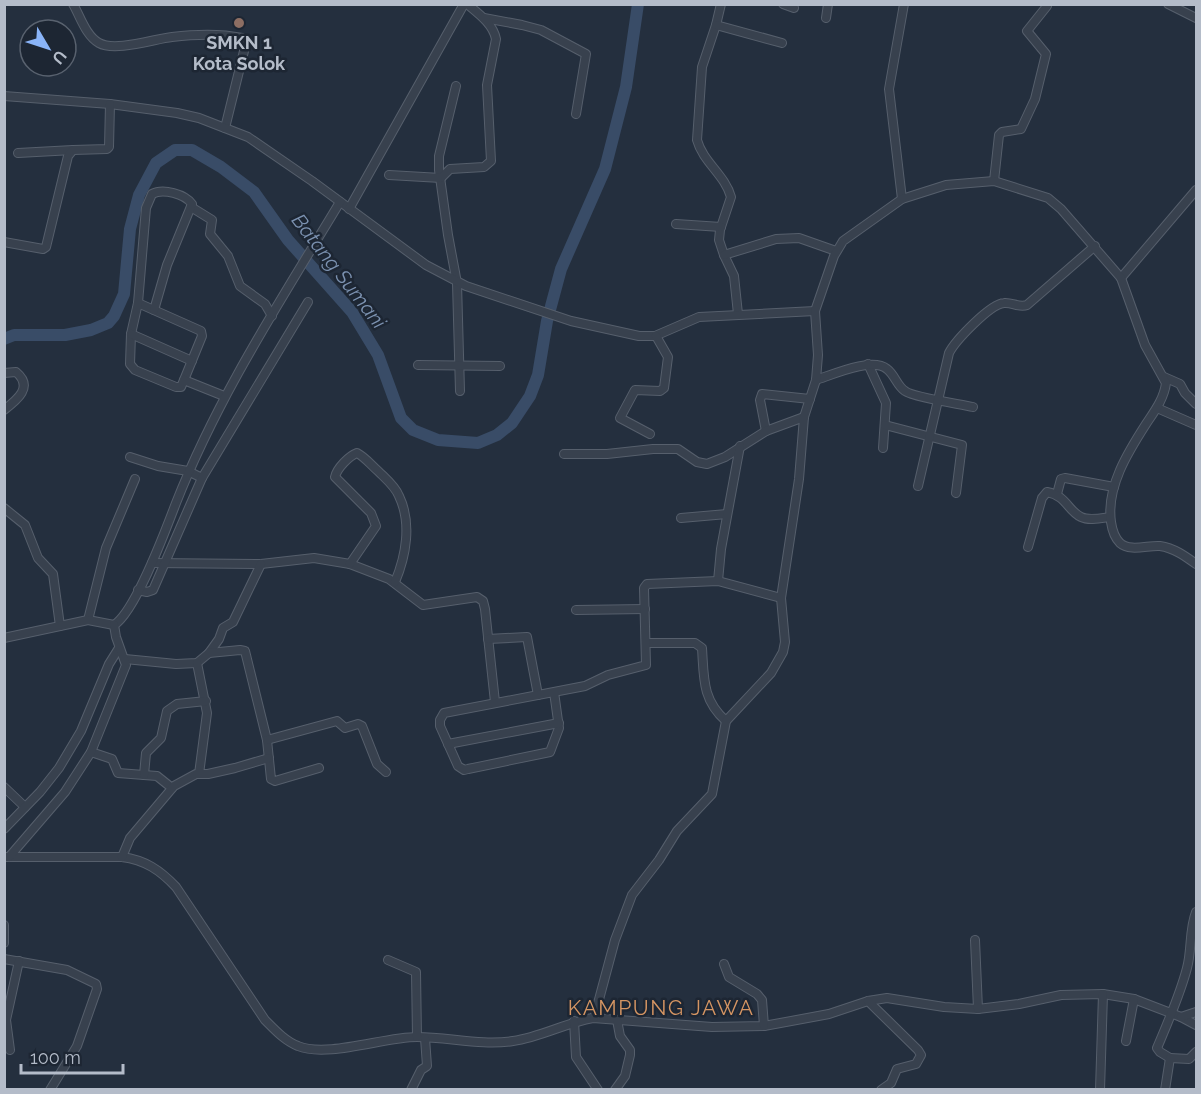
<svg xmlns="http://www.w3.org/2000/svg" width="1201" height="1094" font-family="Raleway,sans-serif">
	<style>
		.lines { fill: none; stroke-linecap: round; stroke-linejoin: round }
		.river { stroke: #394c67; stroke-width: 12 }
		.street-casing { stroke: #565f6c; stroke-width: 10 }
		.street { stroke: #38414e; stroke-width: 8 }
		.education-dot { fill: #8d6e63; stroke: #1d2633; stroke-width: 2 }
		.labels { text-anchor: middle; stroke-width: 5; stroke-linejoin: round; paint-order: stroke }
		.poi-label { font-size: 18px; font-weight: bold; fill: #b4bcc9; stroke: #1d2633 }
		.water-label { font-size: 20px; font-style: italic; fill: #7c92b1; stroke: #1d2633 }
		.quarter-label { font-size: 21px; letter-spacing: 1.5px; fill: #d59563; stroke: #1d2633 }
	</style>
	<rect width="100%" height="100%" fill="#242f3e"/>
	<g class="lines">
		<!-- river -->
		<path class="river" d="M4 339 14 335H65L91 330 108 323 114 316 124 294 130 229 139 195 156 163 175 150H192L221 167 254 192 288 240 352 312 378 355 401 418 413 430 438 440 478 443 497 435 512 423 530 396 538 375 547 321 561 269 605 169 626 87 638 4"/>
		<defs>
			<g id="street">
				<path d="M73 4C80 16 86 36 99 43 115 52 154 39 172 37 196 34 219 33 242 38L245 47 225 128"/>
				<path d="M721 4 716 25 702 67 697 140C703 162 725 175 731 197L720 230 719 240 724 255 734 276 738 314"/>
				<path d="M783 4 794 8"/>
				<path d="M1168 4 1196 18"/>
				<path d="M484 18 522 25 541 30 586 54 576 114"/>
				<path d="M826 18 828 4"/>
				<path d="M716 25 782 43"/>
				<path d="M456 86 439 156V170L448 235 457 283 460 391"/>
				<path d="M4 96 110 104 177 113 199 118 248 137 312 181 426 265 466 286 571 321 639 336H655L699 317 815 311"/>
				<path d="M18 153 73 150"/>
				<path d="M389 175 441 178 450 169 484 167 491 161 487 85 496 39C493 24 479 14 467 4"/>
				<path d="M994 181 999 135 1002 132 1021 129 1035 99 1046 54 1027 31 1047 6"/>
				<path d="M902 199 889 89 904 4"/>
				<path d="M191 207 212 220 210 234 228 256 240 286 265 304 272 316"/>
				<path d="M349 209 464 4"/>
				<path d="M676 224 721 227"/>
				<path d="M4 242 43 249 46 247 68 156 73 150 107 149 109 147 110 104"/>
				<path d="M724 255 776 239 799 238 836 251"/>
				<path d="M1121 278 1196 190"/>
				<path d="M138 303 201 331 202 336 184 380"/>
				<path d="M154 310 167 265 192 204C185 194 163 188 152 194L146 208 138 303 131 334 130 364 135 370 176 387H181L184 380 224 396"/>
				<path d="M131 334 192 361"/>
				<path d="M868 364 886 403 883 448"/>
				<path d="M418 365 500 366"/>
				<path d="M4 373 16 372C34 387 17 400 4 410"/>
				<path d="M1164 377 1180 384 1185 393 1196 404"/>
				<path d="M816 380C834 374 872 357 887 369 895 375 897 386 905 391 912 397 960 404 973 407"/>
				<path d="M1157 408 1196 425"/>
				<path d="M885 425 962 445 956 493"/>
				<path d="M766 431 760 400 762 394 810 399"/>
				<path d="M650 434 620 418 635 390 660 391 664 388 668 357 656 336"/>
				<path d="M564 454H607L653 449H678L697 462 707 464 725 457 766 431 804 417"/>
				<path d="M130 457 158 466 188 471 202 478"/>
				<path d="M918 486 949 353C955 341 990 304 1004 303 1012 302 1019 308 1027 305L1095 246"/>
				<path d="M1057 494 1061 479 1065 478 1114 487"/>
				<path d="M4 508 25 525 38 558 53 574 60 626"/>
				<path d="M681 518 727 514"/>
				<path d="M1028 547 1042 498 1047 492C1067 496 1067 510 1081 517 1089 521 1102 518 1110 517"/>
				<path d="M152 563 261 564 314 558 350 564 389 579 423 605 477 597 483 601 485 609 495 702"/>
				<path d="M350 564 376 526 371 513 335 477C337 468 349 456 357 453 365 457 371 465 378 471 386 479 395 486 399 496 412 523 406 556 395 582"/>
				<path d="M718 581 721 549 740 446"/>
				<path d="M138 590 147 592 153 590 202 478 308 302"/>
				<path d="M576 610 645 609"/>
				<path d="M88 620 106 548 135 479"/>
				<path d="M114 625C136 611 166 529 176 503 218 396 281 300 340 202"/>
				<path d="M4 638 88 620 114 625"/>
				<path d="M488 639 527 637 538 695"/>
				<path d="M646 643H695L702 648C704 678 702 700 726 721"/>
				<path d="M209 653 219 639 223 628 233 622 261 564"/>
				<path d="M125 659 176 664 197 663 209 653 240 650 245 651 267 740 271 779 275 781 319 768"/>
				<path d="M197 663 207 713 199 774"/>
				<path d="M554 692 559 728 550 752 468 769 464 770 458 766 440 726V720L444 713 585 686 608 675 646 665 644 588 647 584 718 581 781 598"/>
				<path d="M267 740 337 721 345 728 358 724 362 726 377 764 386 772"/>
				<path d="M448 744 559 723"/>
				<path d="M91 752 112 759 118 773 157 776 172 788"/>
				<path d="M144 775 146 753 161 738 167 711 177 704 206 701"/>
				<path d="M4 787 25 807"/>
				<path d="M4 829 40 792 59 768 81 731 109 664 119 648"/>
				<path d="M4 857H122C145 860 160 870 176 887L265 1020C275 1030 285 1041 298 1046 327 1058 384 1037 417 1037 449 1037 481 1046 513 1041 541 1037 565 1023 593 1018L712 1027 764 1026 829 1014 868 1001 887 998 944 1007 978 1009 1019 1004 1061 995 1103 994 1134 999 1181 1017 1196 1025"/>
				<path d="M9 857 65 792 91 752 126 665 116 637 114 625"/>
				<path d="M122 857 130 838 174 786 196 774H208L235 768 269 758"/>
				<path d="M4 925V943"/>
				<path d="M975 940 978 1009"/>
				<path d="M4 959 67 970 96 984 97 989 77 1046 50 1090"/>
				<path d="M388 960 416 972 417 1037"/>
				<path d="M724 964 729 977 757 994 762 1000 764 1026"/>
				<path d="M868 1001 918 1050 921 1055 916 1064 897 1069 891 1083 881 1090"/>
				<path d="M1181 1017 1196 1012"/>
				<path d="M594 1018 615 940 632 895 659 860 677 831 712 794 726 721 771 673 783 652 785 642 781 598 799 479 804 417 816 380 818 355 815 311 834 256 843 241 902 199 946 185 994 181 1048 198 1061 209 1121 278 1145 345 1166 383C1164 399 1154 412 1146 424 1128 452 1106 487 1111 522 1112 529 1114 537 1120 543 1130 552 1148 545 1160 546 1174 548 1185 556 1196 564"/>
				<path d="M574 1021 576 1057 598 1090"/>
				<path d="M1126 1041 1134 999"/>
				<path d="M10 1050 6 1020 19 961"/>
				<path d="M1170 1058 1160 1052 1157 1048C1168 1022 1180 995 1187 968 1192 950 1189 930 1196 912"/>
				<path d="M411 1090 421 1070 427 1066 425 1038"/>
				<path d="M615 1090 625 1076 630 1055V1050L620 1036 617 1020"/>
				<path d="M1100 1090 1103 994"/>
				<path d="M1165 1090 1170 1058 1189 1059 1196 1052"/>
			</g>
		</defs>
		<!-- street casing -->
		<use href="#street" class="street-casing"/>
		<!-- street -->
		<use href="#street" class="street"/>
	</g>
	<!-- markers -->
	<circle class="education-dot" cx="239" cy="23" r="6"/>
	<g class="labels">
		<!-- poi labels -->
		<g class="poi-label">
			<text x="239" y="49">SMKN 1<tspan x="239" dy="21">Kota Solok</tspan></text>
		</g>
		<!-- water labels -->
		<g class="water-label">
			<text transform="translate(339 271) rotate(52)" y="7">Batang Sumani</text>
		</g>
		<!-- quarter labels -->
		<g class="quarter-label">
			<text x="661" y="1015">KAMPUNG JAWA</text>
		</g>
	</g>
	<!-- border -->
	<rect width="1201" height="1094" fill="none" stroke="#b4bcc9" stroke-width="12"/>
	<!-- north arrow -->
	<g transform="translate(48 48) rotate(129)"><circle r="28" fill="#1d2633" stroke="#59626f" stroke-width="1.5"/>
	<path d="M0-4.5L10 22L0 15L-10 22Z" fill="#8ab4f8"/>
	<text y="-9" font-size="16" font-weight="bold" text-anchor="middle" fill="#b4bcc9">U</text>
	</g>
	<!-- scale -->
	<path d="M21 1064v9h102v-9" fill="none" stroke="#b4bcc9" stroke-width="3"/>
	<text x="30" y="1064" font-size="18" fill="#b4bcc9" stroke="#1d2633" stroke-width="4.5" paint-order="stroke">100 m</text>
</svg>
